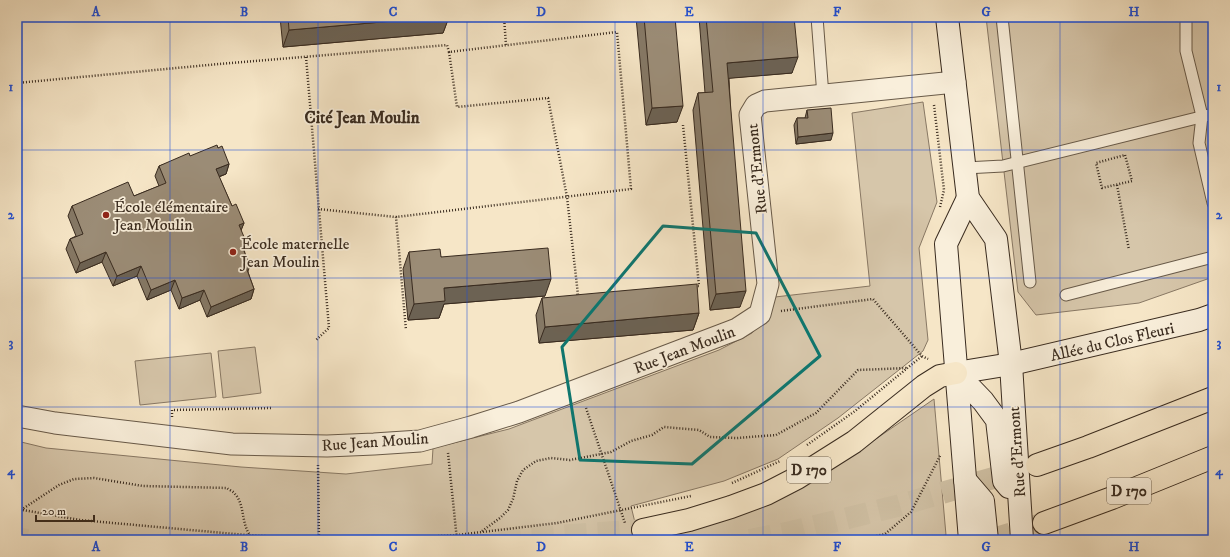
<svg xmlns="http://www.w3.org/2000/svg" width="1230" height="557" font-family="'IM FELL DW Pica',serif">
	<style>
		.green { fill: #d6c6aa; stroke: #887864 }
		.lines { fill: none; stroke-linecap: round; stroke-linejoin: round }
		.highway-tunnel { stroke: #d0c1a5; stroke-width: 22; stroke-dasharray: 22 11; stroke-linecap: butt }
		.lane-casing { stroke: #685a49; stroke-width: 13 }
		.street-casing { stroke: #685a49; stroke-width: 23 }
		.secondary-casing { stroke: #392b1f; stroke-width: 24 }
		.highway-casing { stroke: #392b1f; stroke-width: 24 }
		.path { stroke: #392b1f; stroke-width: 2.5; stroke-dasharray: 1 2; stroke-linecap: butt }
		.lane { stroke: #f9efdb; stroke-width: 11 }
		.street { stroke: #f9efdb; stroke-width: 21 }
		.secondary { stroke: #f9efdb; stroke-width: 22 }
		.highway { stroke: #f6e6c7; stroke-width: 22 }
		.wall { fill: #857865; stroke: #392b1f }
		.shaded-wall { fill: #6c6253; stroke: #392b1f }
		.building { fill: #9b8c76; stroke: #392b1f }
		.marked { fill: none; stroke: #0f766e; stroke-width: 3; stroke-linejoin: round }
		.grid { fill: none; stroke: #1d4ed8; stroke-width: 1; stroke-opacity: 0.55 }
		.poi-dot { fill: #8f2418; stroke: #f9efdb; stroke-width: 1.5 }
		.labels { text-anchor: middle; stroke-width: 3.5; stroke-linejoin: round; paint-order: stroke }
		.shield { fill: #f9efdb; stroke: #736657; stroke-width: 1 }
		.shield-label { font-size: 15px; font-weight: bold; fill: #392b1f }
		.street-label { font-size: 16px; fill: #392b1f; stroke: #f9efdb }
		.poi-label { font-size: 16px; fill: #392b1f; stroke: #f9efdb; text-anchor: start }
		.neighbourhood-label { font-size: 17px; font-weight: bold; fill: #392b1f; stroke: #f9efdb }
		.neatline { fill: none; stroke: #1d4ed8; stroke-width: 1.5 }
		.grid-label { font-size: 13px; text-anchor: middle; font-weight: bold; fill: #1d4ed8 }
	</style>
	<rect width="100%" height="100%" fill="#f6e6c7"/>
	<filter id="stains"><feTurbulence type="fractalNoise" baseFrequency=".005" numOctaves="4"/><feColorMatrix values="0 0 0 0 .2 0 0 0 0 .09 0 0 0 0 .02 0 0 0 .5 -.17"/></filter>
	<radialGradient id="worn" r=".72"><stop offset=".6" stop-color="#630" stop-opacity="0"/><stop offset="1" stop-color="#630" stop-opacity=".3"/></radialGradient>
	<!-- green -->
	<g class="green">
		<path d="M986 17H1213V277L1139 303 1036 315 1018 292Z"/>
		<path d="M923 102 937 202 919 248 928 340 923 351 838 418 778 459 724 481 631 506 637 531 739 511 819 478 934 399 946 535 920 540H17V441L46 448 241 467 346 474 432 464 433 448 509 429 719 350 752 333 769 313 775 297 870 286 852 113Z"/>
		<path d="M255 347 261 393 223 398 218 351Z"/>
		<path d="M211 353 216 397 140 405 135 361Z"/>
	</g>
	<g class="lines">
		<!-- highway-tunnel -->
		<g class="highway-tunnel">
			<path d="M17 538 27 540"/>
			<path d="M499 540 643 530"/>
			<path d="M750 540 791 532 897 506 1021 470"/>
			<path d="M990 540 1038 525"/>
		</g>
		<defs>
			<g id="lane">
				<path d="M817 17 823 96"/>
				<path d="M1002 17 1030 282"/>
				<path d="M1186 17V51L1202 116 1199 143 1213 203"/>
				<path d="M965 168 1003 166 1213 114"/>
				<path d="M1066 295 1213 257"/>
			</g>
			<path id="street" d="M17 416 55 423 232 444 327 446 374 444 420 441 471 427 519 412 737 329 760 314 768 284 750 115 756 105 765 101 955 82"/>
			<g id="secondary">
				<path d="M947 17 968 198 996 239 1011 364 1022 540"/>
				<path d="M968 198 946 244 970 540"/>
				<path d="M956 373 1011 364 1199 320 1213 315"/>
				<path d="M956 373 983 401 997 420 1004 481 1009 487"/>
				<path d="M965 480 983 501 987 540"/>
			</g>
			<g id="highway">
				<path d="M1037 465 1088 447 1213 398"/>
				<path d="M1044 523 1112 498 1213 457"/>
				<path d="M643 530 689 520 731 507 766 494 797 478 854 442 924 386 940 376 956 373"/>
			</g>
		</defs>
		<!-- lane casing -->
		<use href="#lane" class="lane-casing"/>
		<!-- street casing -->
		<use href="#street" class="street-casing"/>
		<!-- secondary casing -->
		<use href="#secondary" class="secondary-casing"/>
		<!-- highway casing -->
		<use href="#highway" class="highway-casing"/>
		<!-- path -->
		<g class="path">
			<path d="M504 17 506 45"/>
			<path d="M449 52 457 107 548 98 567 197 578 295H576"/>
			<path d="M306 57 329 328 316 340"/>
			<path d="M17 83 219 64 447 45 449 52 617 32 631 189 396 217"/>
			<path d="M934 105 944 190 940 207"/>
			<path d="M683 125 699 286H694"/>
			<path d="M1125 155 1132 181 1102 188 1096 163Z"/>
			<path d="M1117 185 1129 250"/>
			<path d="M318 209 396 217 406 330"/>
			<path d="M781 311 873 299 922 356 928 359"/>
			<path d="M586 408 625 523"/>
			<path d="M172 417V410L272 408"/>
			<path d="M807 445 855 411 922 356"/>
			<path d="M448 453 457 540"/>
			<path d="M318 465 319 540"/>
			<path d="M732 483 780 461"/>
			<path d="M17 509 80 520 246 535 319 539 402 538 457 535 557 523 691 496"/>
			<path d="M21 510 59 485 74 479 94 478 143 486 227 488C229 490 233 491 235 494 245 505 241 523 250 535"/>
			<path d="M482 531 500 518 508 510 513 499 517 481 523 470 536 461 551 458 570 460 601 454 611 452 631 441 652 435 664 427 699 430 710 437 737 438 776 435 816 413 858 370 907 368"/>
			<path d="M859 540 885 534 911 512 941 454"/>
		</g>
		<!-- lane -->
		<use href="#lane" class="lane"/>
		<!-- street -->
		<use href="#street" class="street"/>
		<!-- secondary -->
		<use href="#secondary" class="secondary"/>
		<!-- highway -->
		<use href="#highway" class="highway"/>
	</g>
	<!-- wall -->
	<g class="wall">
		<path d="M280 17H449L443 33 283 47Z"/>
		<path d="M636 17H675L677 122 646 125Z"/>
		<path d="M699 17H794L792 73 729 78 740 307 710 310 693 110 698 93H705Z"/>
		<path d="M807 110 831 140 796 144 794 125 797 118H805Z"/>
		<path d="M218 148 229 164 226 174 219 177 232 206 244 223 241 230 248 272 254 289 251 299 207 317 200 300 179 309 171 290 147 300 137 276 113 286 102 262 76 273 66 249 70 239 76 236 68 216 72 206 134 196 159 186 155 176 159 166Z"/>
		<path d="M409 252 441 257 545 296 444 304 439 318 408 320 403 269Z"/>
		<path d="M542 298 699 313 693 330 539 343 536 315Z"/>
	</g>
	<!-- shaded-wall -->
	<g class="shaded-wall">
		<path d="M440 17H449L443 33 283 47 289 30Z"/>
		<path d="M798 57 792 73 721 79 727 63Z"/>
		<path d="M683 106 677 122 646 125 652 108Z"/>
		<path d="M833 133 831 140 796 144 798 137Z"/>
		<path d="M229 164 226 174 212 179 216 169Z"/>
		<path d="M244 223 240 233 239 225Z"/>
		<path d="M247 244 243 254 242 246Z"/>
		<path d="M106 252 102 262 76 273 80 263Z"/>
		<path d="M141 266 137 276 113 286 117 276Z"/>
		<path d="M250 266 246 276V267Z"/>
		<path d="M551 279 545 296 444 304 439 318 408 320 414 304 444 288Z"/>
		<path d="M175 280 171 290 147 300 151 290Z"/>
		<path d="M254 289 251 299 207 317 211 307Z"/>
		<path d="M204 290 200 300 179 309 182 298Z"/>
		<path d="M746 291 740 307 710 310 716 294Z"/>
		<path d="M699 313 693 330 539 343 545 327Z"/>
	</g>
	<!-- building -->
	<g class="building">
		<path d="M288 17H440L289 30Z"/>
		<path d="M644 17H675L683 106 652 108Z"/>
		<path d="M706 17H794L798 57 727 63 746 291 716 294 698 93 713 92Z"/>
		<path d="M831 108 833 133 798 137 797 118H808L807 110Z"/>
		<path d="M217 145 218 148 222 146 229 164 216 169 232 206 236 204 244 223 239 225 247 244 242 246 250 266 246 267 254 289 211 307 204 290 182 298 175 280 151 290 141 266 117 276 106 252 80 263 70 239 83 234 72 206 128 182 134 196 166 183 159 166 189 153 190 156Z"/>
		<path d="M548 248 551 279 444 288 445 301 414 304 409 252 440 249 441 257Z"/>
		<path d="M697 284 699 313 545 327 542 298Z"/>
	</g>
	<!-- marked area -->
	<path class="marked" d="M663 226 756 233 820 356 692 464 580 460 562 347Z"/>
	<!-- grid -->
	<path class="grid" d="M170 17V540M318 17V540M467 17V540M615 17V540M763 17V540M912 17V540M1060 17V540M17 150H1213M17 278H1213M17 407H1213"/>
	<!-- markers -->
	<g class="poi-dot">
		<circle cx="106" cy="215" r="4"/>
		<circle cx="233" cy="252" r="4"/>
	</g>
	<g class="labels">
		<!-- shield labels -->
		<g class="shield">
			<rect x="787" y="457" width="44" height="26" rx="3"/>
			<rect x="1107" y="478" width="44" height="26" rx="3"/>
		</g>
		<g class="shield-label">
			<text x="809" y="475">D 170</text>
			<text x="1129" y="496">D 170</text>
		</g>
		<!-- street labels -->
		<g class="street-label">
			<text transform="translate(756 169) rotate(-96)" y="6">Rue d'Ermont</text>
			<text transform="translate(1112 341) rotate(-13)" y="6">Allée du Clos Fleuri</text>
			<text transform="translate(684 349) rotate(-21)" y="6">Rue Jean Moulin</text>
			<text transform="translate(375 441) rotate(-4)" y="6">Rue Jean Moulin</text>
			<text transform="translate(1016 452) rotate(-94)" y="6">Rue d'Ermont</text>
		</g>
		<!-- poi labels -->
		<g class="poi-label">
			<text x="114" y="212">École élémentaire<tspan x="114" dy="18">Jean Moulin</tspan></text>
			<text x="241" y="249">École maternelle<tspan x="241" dy="18">Jean Moulin</tspan></text>
		</g>
		<!-- neighbourhood labels -->
		<g class="neighbourhood-label">
			<text x="362" y="123">Cité Jean Moulin</text>
		</g>
	</g>
	<!-- margin -->
	<rect width="1230" height="557" fill="none" stroke="#f6e6c7" stroke-width="44"/>
	<!-- scale -->
	<path d="M36 515v6h58v-6" fill="none" stroke="#392b1f" stroke-width="2"/>
	<text x="42" y="515" font-size="12" fill="#392b1f" stroke="#f9efdb" stroke-width="3" paint-order="stroke">20 m</text>
	<rect x="22" y="22" width="1186" height="513" class="neatline"/>
	<g class="grid-label">
		<text x="96" y="16">A</text>
		<text x="244" y="16">B</text>
		<text x="393" y="16">C</text>
		<text x="541" y="16">D</text>
		<text x="689" y="16">E</text>
		<text x="837" y="16">F</text>
		<text x="986" y="16">G</text>
		<text x="1134" y="16">H</text>
		<text x="11" y="91">1</text>
		<text x="1219" y="91">1</text>
		<text x="11" y="219">2</text>
		<text x="1219" y="219">2</text>
		<text x="11" y="347">3</text>
		<text x="1219" y="347">3</text>
		<text x="11" y="475">4</text>
		<text x="1219" y="475">4</text>
		<text x="96" y="551">A</text>
		<text x="244" y="551">B</text>
		<text x="393" y="551">C</text>
		<text x="541" y="551">D</text>
		<text x="689" y="551">E</text>
		<text x="837" y="551">F</text>
		<text x="986" y="551">G</text>
		<text x="1134" y="551">H</text>
	</g>
	<rect width="100%" height="100%" filter="url(#stains)"/>
	<rect width="100%" height="100%" fill="url(#worn)"/>
</svg>
